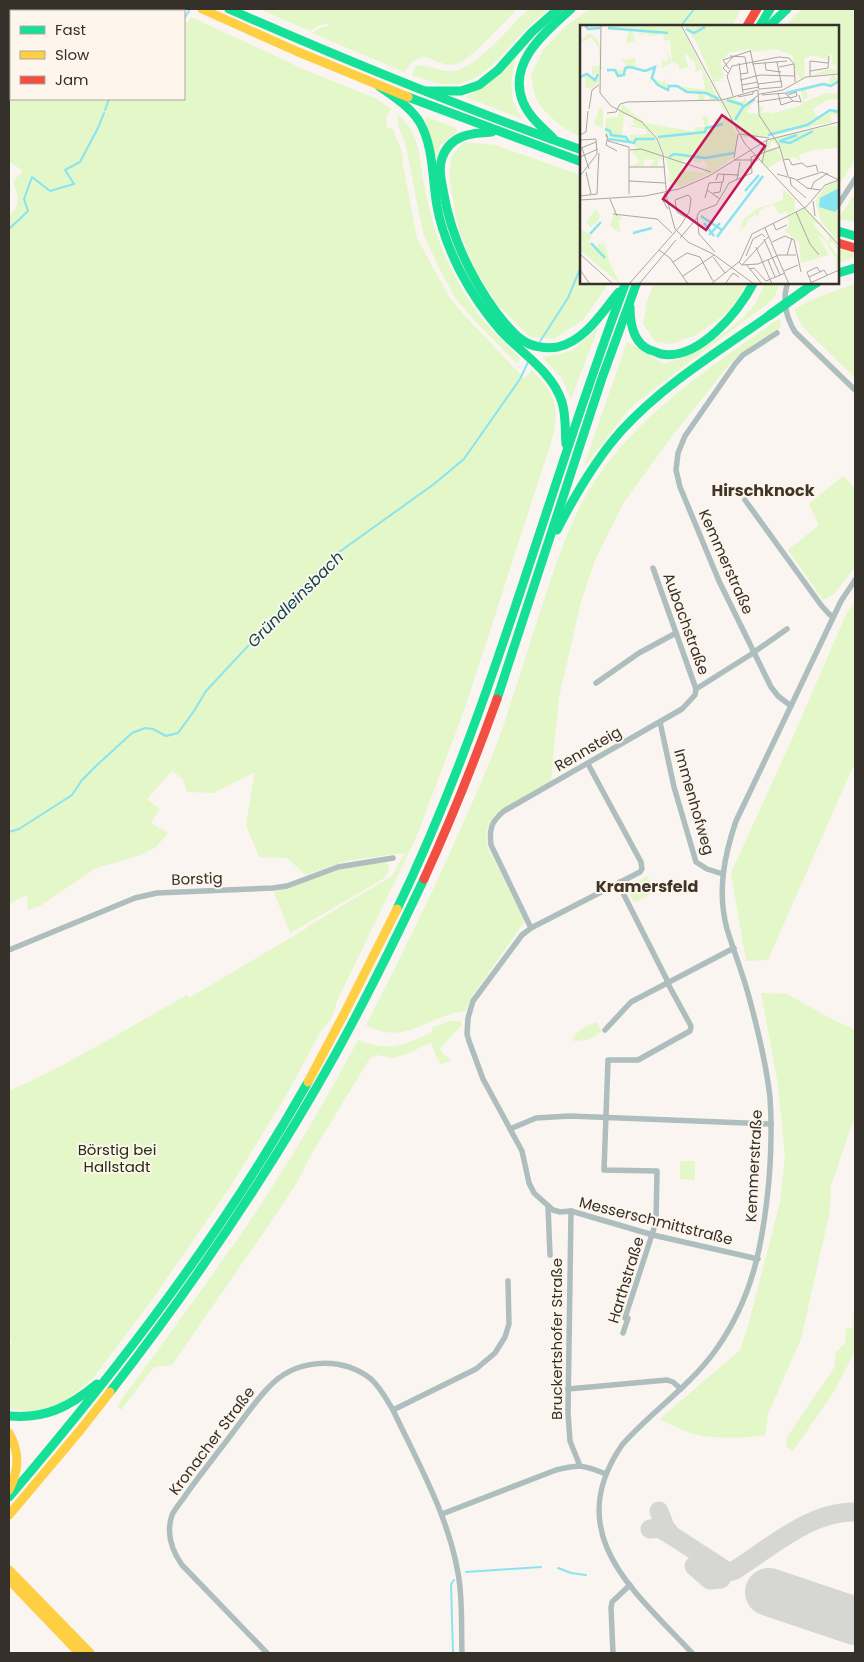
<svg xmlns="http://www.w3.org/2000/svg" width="864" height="1662" font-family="Poppins,sans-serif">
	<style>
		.green { fill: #e3f7c8 }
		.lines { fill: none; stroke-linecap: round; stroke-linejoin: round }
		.stream { stroke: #89e4f1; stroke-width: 2 }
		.taxiway { stroke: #d6d7d4; stroke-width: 19 }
		.runway { stroke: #d6d7d4; stroke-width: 48 }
		.street { stroke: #aebdbd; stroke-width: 5.5 }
		.fast { stroke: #16e098; stroke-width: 9 }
		.slow { stroke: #ffcf43; stroke-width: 9 }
		.jam { stroke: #f24e42; stroke-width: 9 }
		.fast-bridge { stroke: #16e098; stroke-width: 10 }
		.labels { text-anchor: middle; stroke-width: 4; stroke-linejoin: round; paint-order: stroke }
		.street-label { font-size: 15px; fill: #35302a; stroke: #fef6ec }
		.park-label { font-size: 15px; fill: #21300e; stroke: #fef6ec }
		.neighbourhood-label { font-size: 16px; font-weight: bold; fill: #403528; stroke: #fef6ec }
		.water-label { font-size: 16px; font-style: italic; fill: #0b4750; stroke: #fef6ec }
		.inset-river { fill: none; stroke: #89e4f1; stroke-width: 2.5 }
		.inset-road { fill: none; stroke: #aba6a1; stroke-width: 1 }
		.view { fill: #c2185b; fill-opacity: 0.15; stroke: #c2185b; stroke-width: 2.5 }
		.inset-edge { fill: none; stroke: #35302a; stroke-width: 2.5 }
	</style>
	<rect width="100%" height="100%" fill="#faf5f0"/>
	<!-- green -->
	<g class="green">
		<path d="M25 9H175L180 11H23Z"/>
		<path d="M259 9H517C504 22 471 60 456 64 433 69 426 41 404 72L312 33 322 27 329 26V23L318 26 310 31Z"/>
		<path d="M529 9H549C539 17 529 26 520 35 502 54 485 80 457 84 441 86 426 80 412 75L416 66C431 63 439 73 453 71 476 69 511 25 529 9Z"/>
		<path d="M590 9H741L732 26H582L581 137C567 132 546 115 538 102 534 95 533 83 531 75L543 50 565 27Z"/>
		<path d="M802 9H855V160L838 186V26H784Z"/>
		<path d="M191 17 289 62 298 67 375 98 391 109 386 118 387 128 393 129 402 152 403 165 417 238 449 297 464 315 524 378 532 370C537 376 545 383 549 391 564 416 550 445 542 470L465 708 416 838 336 1003C336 1012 329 1024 322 1029L287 1094 230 1187 152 1300 94 1377 68 1399 52 1407 30 1411 9 1409V1345L11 1344 12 1340 9 1339V1091C70 1064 128 1028 187 995L189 998 307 928V927L392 876 404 854 403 853 346 861 306 875 287 858 259 857 246 825 255 772 214 793 187 792 183 779 172 771 147 799 160 809 151 823 168 833 156 847 141 855 96 868 53 897 40 906 28 910 27 895 11 903 9 902V216C22 203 18 197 13 181L23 171 9 161V25L11 24V99H184V21L188 23Z"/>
		<path d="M516 55 511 81 513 102 522 119 466 97 497 77Z"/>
		<path d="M397 114C419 131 419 154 423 179 427 199 431 219 438 238 449 267 464 297 484 321 495 335 509 347 521 359L516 363 472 318 456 299 441 272 423 233 406 146 398 125Z"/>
		<path d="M427 117 456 128 457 131 440 145 436 158 425 119Z"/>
		<path d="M464 142 495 145 581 175 582 282 609 283 583 320 554 339 530 337 498 305 475 270 457 224 449 175 452 155Z"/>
		<path d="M855 193V222L838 219Z"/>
		<path d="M838 249 855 253V257L838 263Z"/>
		<path d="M654 283V282L747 283 739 297 724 315 696 335 671 344 656 342 643 324 647 302Z"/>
		<path d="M765 283H780L774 298 766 305 684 366 631 407 583 468 627 342 664 364C693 356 740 327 757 301 760 295 762 288 765 283Z"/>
		<path d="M855 284V378L802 326 794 309 818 297Z"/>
		<path d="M780 318 781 327 733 360 673 435 624 502 595 560 581 602 559 697 551 781 496 814 488 827 486 836 488 848 525 921 473 995 465 1011C428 1015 405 1047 366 1025 398 963 429 900 458 835 473 801 489 766 502 730 517 685 531 639 546 594 562 546 575 506 606 465 653 404 718 362 780 318Z"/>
		<path d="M598 328 571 399 562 378 542 357 560 354 573 350Z"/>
		<path d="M843 476 855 489V567L834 594 823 600 788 550 819 525 809 504Z"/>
		<path d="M855 601V762L768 960 746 961 731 873 793 737 846 614Z"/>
		<path d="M381 861 388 864 389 871 383 879 290 933 274 892 340 868Z"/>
		<path d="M647 876 655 892 636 902 633 901 628 890 629 887Z"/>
		<path d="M761 993 787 994 826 1016 855 1030V1115L831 1186 830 1211 801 1339 768 1414 765 1435C746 1438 723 1439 703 1436 688 1434 674 1426 660 1419L740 1350 748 1326 780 1202 785 1156 778 1085Z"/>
		<path d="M450 1021H461V1026L440 1048 442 1053 452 1060 441 1064 436 1056 431 1042 409 1053 393 1058 376 1055 370 1058 312 1153 298 1181 281 1207 172 1365 154 1367 121 1410 117 1406C159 1348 202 1290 243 1231 285 1170 323 1105 358 1040 391 1052 402 1046 432 1032L433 1027Z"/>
		<path d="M596 1022 602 1031C589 1041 589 1040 572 1041 576 1030 586 1027 596 1022Z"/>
		<path d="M680 1161H695V1180L680 1179Z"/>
		<path d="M855 1306V1351L835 1390 793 1451 786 1446 787 1437 834 1368 836 1352 845 1343 846 1328H852Z"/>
	</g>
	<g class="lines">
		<!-- stream -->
		<g class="stream">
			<path d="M184 19 190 9"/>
			<path d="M681 26 694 9"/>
			<path d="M105 110 109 99"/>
			<path d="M9 229 28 211 24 199 32 177 50 191 74 184 65 170 80 162 98 128 104 113"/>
			<path d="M539 343 568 298 582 264"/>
			<path d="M9 832 19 829 72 795 82 780 96 766 132 733 145 728 153 729 166 736 178 733 194 711 206 691 302 588 335 555 434 484 464 459 520 379 528 362"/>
			<path d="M558 1568 571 1573 586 1575"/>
			<path d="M466 1572 541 1567"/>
			<path d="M453 1653 451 1584 454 1580"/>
		</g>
		<!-- taxiway -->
		<g class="taxiway">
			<path d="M650 1529 658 1528 671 1535 665 1527 659 1511"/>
			<path d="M671 1535 728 1572 735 1570C771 1547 811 1511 855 1512"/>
			<path d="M694 1566 710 1580 721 1579"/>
		</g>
		<!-- runway -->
		<path class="runway" d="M769 1592 855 1621"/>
		<!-- street -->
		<g class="street">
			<path d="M838 205 855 179"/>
			<path d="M788 282C782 299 786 317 795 332L855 390"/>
			<path d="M777 333 743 355 735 364 685 436 678 453 676 470 680 487 719 581 771 687 778 696 791 706"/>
			<path d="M745 500 821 605 829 614 833 617"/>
			<path d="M653 568 696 689"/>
			<path d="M596 683 639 653 676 633"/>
			<path d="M660 722 674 787 696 862 707 869 723 874"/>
			<path d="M588 764 641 862 642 869 640 872 531 928 522 935 473 1001 468 1018 467 1034 469 1041 483 1079 522 1151 529 1183 534 1193 553 1210 560 1212 571 1211 653 1235 758 1259"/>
			<path d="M620 882 624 895 668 982"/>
			<path d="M531 928 491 845C489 829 491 822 504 811L682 709 695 695 696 689 750 655 787 629"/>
			<path d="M9 950 135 898 157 893 273 888 287 886 338 867 393 858"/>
			<path d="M605 1030 631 1002 734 948"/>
			<path d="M510 1129 536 1118 570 1116 771 1124"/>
			<path d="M548 1206 550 1255"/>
			<path d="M571 1211 568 1413 570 1441 580 1466"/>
			<path d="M623 1333 628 1318H625L656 1222 657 1171 604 1170 608 1060H638L690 1031 691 1026 667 982"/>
			<path d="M568 1389 667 1380 673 1382 681 1389"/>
			<path d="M393 1410 476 1369 495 1353 505 1337 509 1324 508 1281"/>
			<path d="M442 1514 556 1470C579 1464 584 1465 606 1474"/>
			<path d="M267 1653 182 1565C172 1551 166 1533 172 1515 175 1509 181 1502 185 1496 196 1480 209 1464 221 1448 237 1428 251 1406 268 1388 294 1359 340 1355 371 1379 380 1387 387 1400 393 1410 418 1463 448 1515 458 1573 463 1599 461 1627 462 1653"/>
			<path d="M613 1653 611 1608 612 1602 630 1585"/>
			<path d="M692 1653C634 1591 561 1534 622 1445 651 1412 689 1387 715 1351 753 1298 763 1244 769 1180 771 1153 772 1125 770 1097 766 1063 758 1030 749 997 743 974 734 952 727 929 717 892 724 856 736 821L841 601 855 580"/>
		</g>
		<!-- fast -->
		<g class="fast">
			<path d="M229 9C345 60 462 108 582 150"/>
			<path d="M760 26 770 9"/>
			<path d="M769 26 787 9"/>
			<path d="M379 86C393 96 409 106 419 121 434 146 432 179 437 206 441 229 450 251 460 271 471 292 485 313 501 331 522 354 552 371 562 402 566 415 565 430 566 444"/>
			<path d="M426 91H461L479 85 498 70 532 32 558 9"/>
			<path d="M408 97 582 162"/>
			<path d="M492 132C471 133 450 135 442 158 438 170 442 183 444 195 452 239 470 276 496 312 504 322 511 332 522 340 532 347 546 349 558 347 586 340 602 312 619 292"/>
			<path d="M553 138C542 127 529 117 523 102 507 63 545 32 571 9"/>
			<path d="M838 231 855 236"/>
			<path d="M838 273 855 268"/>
			<path d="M805 290 818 282"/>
			<path d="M630 307C630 323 633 343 650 350 654 351 658 353 661 354 699 361 739 311 754 282"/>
			<path d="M557 530C575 495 595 460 622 430 664 384 719 351 770 315"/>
			<path d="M497 699 602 378 637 282"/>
			<path d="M397 909C494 708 547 490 626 282"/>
			<path d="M110 1392C193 1285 269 1173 335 1055 367 997 396 938 424 879"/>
			<path d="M9 1416C46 1419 69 1407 97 1384"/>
			<path d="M9 1497C120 1367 224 1231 308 1082"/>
		</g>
		<!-- slow -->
		<g class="slow">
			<path d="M202 9 296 51 408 97"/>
			<path d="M308 1082 343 1016 397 909"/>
			<path d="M9 1433C20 1453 19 1470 9 1490"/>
			<path d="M9 1515 82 1428 110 1392"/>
			<path d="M9 1570 90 1653"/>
			<path d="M9 1580 79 1653"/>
		</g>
		<!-- jam -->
		<g class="jam">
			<path d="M747 26 757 9"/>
			<path d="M838 243 855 248"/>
			<path d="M424 879C451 820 475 760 497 699"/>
		</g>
		<!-- fast-bridge -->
		<path class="fast-bridge" d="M770 315 805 290"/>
	</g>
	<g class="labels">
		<!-- street labels -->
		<g class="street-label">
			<text transform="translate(726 562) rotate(66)" y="5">Kemmerstraße</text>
			<text transform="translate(686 624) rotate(70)" y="5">Aubachstraße</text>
			<text transform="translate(588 749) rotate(-30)" y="5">Rennsteig</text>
			<text transform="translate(694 802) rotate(74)" y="5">Immenhofweg</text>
			<text transform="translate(197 879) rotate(-2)" y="5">Borstig</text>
			<text transform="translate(754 1166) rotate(-87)" y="5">Kemmerstraße</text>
			<text transform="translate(656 1221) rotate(14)" y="5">Messerschmittstraße</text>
			<text transform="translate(626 1280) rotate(-73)" y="5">Harthstraße</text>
			<text transform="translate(557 1339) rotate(-90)" y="5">Bruckertshofer Straße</text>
			<text transform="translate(212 1441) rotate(-53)" y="5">Kronacher Straße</text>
		</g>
		<!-- park labels -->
		<g class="park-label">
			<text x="117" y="1155">Börstig bei<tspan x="117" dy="17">Hallstadt</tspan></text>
		</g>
		<!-- neighbourhood labels -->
		<g class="neighbourhood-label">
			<text x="763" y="496">Hirschknock</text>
			<text x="647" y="892">Kramersfeld</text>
		</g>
		<!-- water labels -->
		<g class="water-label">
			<text transform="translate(295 599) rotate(-45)" y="6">Gründleinsbach</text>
		</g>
	</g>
	<!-- overview -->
	<g transform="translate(580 25)">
		<rect width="259" height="259" fill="#faf5f0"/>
		<path d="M28 0H100L139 75H129V70L125 69 124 75H118V69H123L107 67 97 61 90 62 87 66 75 59 72 54 68 60 74 44 66 47 49 42 44 51 37 52 34 46 27 47V44L43 45 46 39 41 35 55 33 56 42 63 45 76 41 73 53 79 56 83 57 85 53V57L90 60 125 65 122 44 113 48 116 44 114 35H111L107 29 105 31 108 42 99 45V40L92 37 83 43 81 35 89 37 86 25 92 37 90 15 84 16 83 9 71 11 66 8 61 11 60 6 59 12V6H52L55 16 46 18 49 5H28ZM103 0H259V48L232 50 252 43 256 45V40L251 39 252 30H249L248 35 232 30 224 34 225 51 220 54 217 46 216 57 213 31 196 24 171 27 169 16 170 24 149 28 141 36 144 53 136 54 146 57 134 56 142 73 146 74H141L116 16ZM10 8 19 17 21 42 25 44H20L18 59 11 64 3 61 6 60 5 51 0 53 6 48 12 54 17 53 18 47 12 50V42L20 40 18 22 11 12 1 18 0 16V12L1 15ZM254 49 259 57 249 63 247 60 226 65 228 72 224 74 225 77 246 68 257 69 259 61V74L248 75 232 84 238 92 259 82V90L252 89 250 92 252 97 194 110 180 92 179 81 184 82 182 88 192 86 189 89 220 81 223 78 221 65 244 57 250 59 249 54ZM156 71V76H163L165 71 167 78 175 76 166 87 179 90 193 111 164 113 142 76ZM131 76H140L157 109 154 132 133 147 100 162 87 155 90 153 86 133 78 114 65 98 115 107V102H125L122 92 127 91 129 102 135 101 134 94 146 90 139 77ZM108 134 119 138 123 135 127 138 126 145 123 148 102 145 104 135ZM42 79 64 97 80 122 83 135 78 134V141H70L75 135 64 134V141H52L60 136 52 127 57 124 54 119 32 115 28 108 25 111H29L25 112 26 93 38 92ZM44 89 54 93 52 98 57 99 48 101 65 104 67 109 49 110 51 115 42 112ZM23 83V99L22 103 14 99 19 84ZM250 101H259L257 123 233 125 219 130 220 135 214 132 204 135 195 112ZM194 113 199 122 192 116 188 124 196 122 202 135 188 143 176 131 184 128 186 118ZM259 156V218L241 196 235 176 245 161ZM203 164 215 175V186L207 190V186L199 189 193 179 180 185 178 192 176 189 166 196 167 199 159 207 164 194 176 184 203 175ZM16 183 20 191 14 203 15 198 11 202 6 197ZM225 183 243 201 259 222V225L252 217 248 218 249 211 240 200 232 197 259 232V241L256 243V233L242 212 238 211 249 230 221 238 219 218 204 205 208 203 209 197 208 193 202 195ZM34 190 44 193 39 195 40 208 30 201ZM0 203 12 211 8 216 17 224 18 218 21 220 24 217 29 235 24 236H29L40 259 0 225V221L7 219H0Z" fill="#e3f7c8" fill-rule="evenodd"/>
		<path d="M259 163V182L255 187 239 182 240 173Z" fill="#89e4f1"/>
		<path class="inset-river" d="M5 0 8 4 20 3M28 3 88 8M106 4 114 8 125 2M27 45H35L38 51 44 50 45 43 50 42 65 46 75 42 72 53 78 60 88 65 89 61H97L107 67 126 68 139 74M0 52 7 49 15 55 18 49M206 68 243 59 251 61 259 56M147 75 163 80M155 95 163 82 175 74M25 104 30 106 31 110 46 112 49 117 54 118 56 114H75M188 110 227 100 250 85 259 87M78 112 125 107 126 103 143 99M28 114 49 117M199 116 210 118 233 106M200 116 217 110M89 132 94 129 125 133 154 128M165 166 179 150M121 191 142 205M124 198 134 211M53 208 72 203M10 209 21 197M129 210 140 198M137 212 183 151M11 218 25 233"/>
		<path class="inset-road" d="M21 0 20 68 31 81 62 97 77 114 83 129 87 174 95 204 108 217 133 229 174 259M101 0 165 119 259 220M170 25 179 64M150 31 165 32 168 48 160 49M185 37 186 45 201 47M159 38 163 68M172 39 207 36M214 39 215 57M199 42 214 39M149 44 143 35 170 26M230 46 248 43 249 31M148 48 143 43 153 32M230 51V36L248 38M160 55 180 50 214 51M178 59 202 56M162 60 178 57M179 64 202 62 197 37M162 65 179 62M198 68 201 80 213 76M182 70 205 68 213 76M208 70 216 67 217 71 210 73M153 71 147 51 152 41 199 32 209 33 214 39M158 72 173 69V66M213 76 221 77 219 70M177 77 210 72M168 78 180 69 203 65 226 52 259 49M9 84 12 65 19 60M27 88 36 87 40 79 47 77 142 75 178 65 179 90 199 120 208 151M160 109 189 113M0 110 6 107 8 86M28 112 26 109 28 116 49 122V169M0 115 16 114M27 115 26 120 37 126M1 123 16 117M2 123 9 144M50 125 61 124 131 147M0 132 18 124M154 133 158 109M154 135H178M203 135 209 134 212 140 222 138 227 142 236 140 238 147M182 138 187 115M49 142H85M18 145 19 128M6 147 11 169M197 149 215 154 227 163 240 165M0 151 17 129 16 114M210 152 211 160 226 173M157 154 160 137M136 155 138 149 159 150M217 155 242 147 259 155M49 156 85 158M231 164 234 157 248 148M127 165 140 174M85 168 83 176 88 184M133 168 140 167 142 157M0 171 17 169 18 145M125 173 129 158 143 157 144 150M30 174 37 191M0 175 65 171 99 164 129 151 187 115 259 97M233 176 235 191M120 186 136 180 149 158 172 148 171 132 200 122M120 186 117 191 119 209 135 227M216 187 230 219 239 230M33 189 77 194 92 208M193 198 196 205 207 200M185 203 209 259M100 213 117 193M184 214 200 250M192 217 205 211 214 215 221 247M176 222 192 259M79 225 90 233 108 259M0 229 33 259M207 230 212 213M166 231 173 214 182 209 185 212M133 232 145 248M188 235 195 252M93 237 107 228 120 232 133 256M159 237 162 240 178 239 199 230H216M166 239 182 259M162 240 189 211M169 244 174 243 186 256 205 248M0 245 10 259M204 246 218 240M103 251 134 230M229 252 244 245 247 250M231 257 227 247 237 242 240 247M49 259 101 200 109 187 110 182 111 173 108 170 95 175 97 187 105 192M59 259 96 215M131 259 160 236 172 209 226 182 245 160 259 155M145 259 153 248 159 252M228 259 259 245"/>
		<path class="view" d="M142 90 185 121 126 205 83 174Z"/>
		<rect width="259" height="259" class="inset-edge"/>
	</g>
	<!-- border -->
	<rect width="864" height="1662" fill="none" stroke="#35302a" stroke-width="20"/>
	<!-- legend -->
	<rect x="10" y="10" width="175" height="90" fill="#fef6ec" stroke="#aea79e"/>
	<rect x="20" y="26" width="25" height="8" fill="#16e098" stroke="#aea79e"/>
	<text x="55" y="35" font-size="15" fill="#35302a">Fast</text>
	<rect x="20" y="51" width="25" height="8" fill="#ffcf43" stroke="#aea79e"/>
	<text x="55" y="60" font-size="15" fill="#35302a">Slow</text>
	<rect x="20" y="76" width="25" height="8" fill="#f24e42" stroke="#aea79e"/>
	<text x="55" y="85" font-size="15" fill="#35302a">Jam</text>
</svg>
